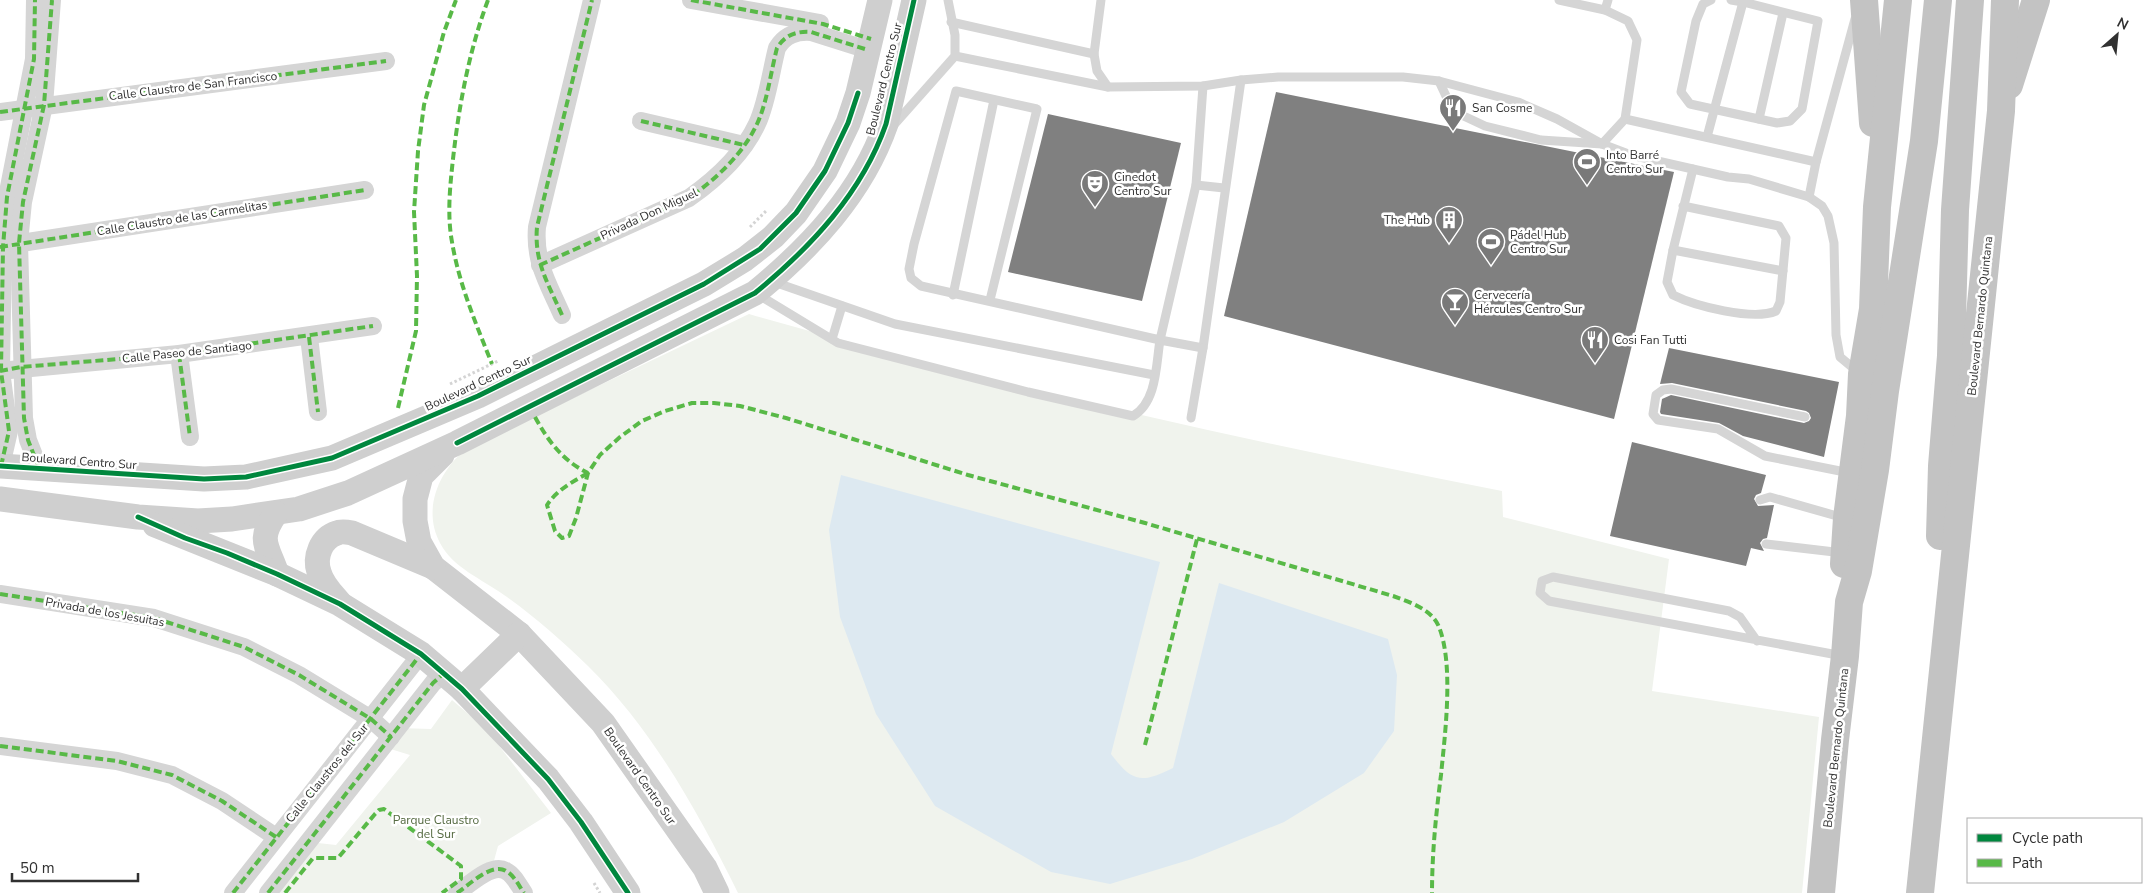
<svg xmlns="http://www.w3.org/2000/svg" width="2152" height="893" font-family="'Nunito Sans',sans-serif">
	<style>
		.green { fill: #f0f3ed }
		.water { fill: #dde9f1 }
		.building { fill: #808080 }
		.lines { fill: none; stroke-linecap: round; stroke-linejoin: round }
		.path { stroke: #d4d4d4; stroke-width: 3; stroke-dasharray: 2.5 2.5; stroke-linecap: butt }
		.lane { stroke: #d5d5d5; stroke-width: 9 }
		.street { stroke: #d5d5d5; stroke-width: 18 }
		.secondary { stroke: #cfcfcf; stroke-width: 25 }
		.highway { stroke: #c3c3c3; stroke-width: 28 }
		.quiet { stroke: #58b947; stroke-width: 4; stroke-dasharray: 8 4; stroke-linecap: butt }
		.cycleway-casing { stroke: #fff; stroke-width: 8 }
		.cycleway { stroke: #00873e; stroke-width: 5 }
		.labels { text-anchor: middle; stroke-width: 5; stroke-linejoin: round; paint-order: stroke }
		.street-label { font-size: 12px; fill: #313131; stroke: #fff }
		.poi-label { font-size: 12px; fill: #313131; stroke: #fff; text-anchor: start }
		.park-label { font-size: 12px; fill: #556a41; stroke: #fff }
	</style>
	<rect width="100%" height="100%" fill="#fff"/>
	<!-- green -->
	<g class="green">
		<path d="M749 314C996 385 1249 442 1502 491L1503 517 1669 559 1652 691 1819 717 1802 893H738C698 812 653 730 588 666 562 641 534 616 504 595 482 579 453 568 440 543 422 509 439 471 466 449Z"/>
		<path d="M452 700 486 729 551 813 498 846 492 868 455 893H268L309 842 336 845 410 755 384 747 399 728 431 729Z"/>
	</g>
	<!-- water -->
	<path class="water" d="M841 475 1160 562 1111 754C1132 782 1141 784 1173 768L1219 583 1388 639 1397 675 1394 731 1364 773 1284 822 1192 859 1110 884 1051 872 935 806 876 714 840 617 829 530Z"/>
	<!-- building -->
	<g class="building">
		<path d="M1276 92 1674 172 1614 419 1224 316Z"/>
		<path d="M1048 114 1181 143 1142 301 1008 272Z"/>
		<path d="M1669 348 1839 382 1824 457 1743 436 1719 423 1661 414 1660 412 1662 399 1671 395 1804 423 1809 421 1811 418 1809 413 1806 411 1672 383 1660 384Z"/>
		<path d="M1632 442 1766 475 1761 493 1756 495 1754 499 1758 506 1774 505 1767 538 1763 539 1760 543 1764 551 1751 548 1746 566 1610 536Z"/>
	</g>
	<g class="lines">
		<!-- path -->
		<g class="path">
			<path d="M750 227 767 210"/>
			<path d="M450 384 498 361"/>
			<path d="M594 883 600 893"/>
		</g>
		<!-- lane -->
		<g class="lane">
			<path d="M1559 0 1605 10 1628 21 1637 40 1625 119 1816 162"/>
			<path d="M1731 0 1743 2"/>
			<path d="M1605 10 1608 0"/>
			<path d="M951 22 1094 54 1101 0"/>
			<path d="M1094 54 1097 71 1108 87"/>
			<path d="M955 56 1108 87 1203 86 1241 80 1278 77H1403L1439 81 1518 102 1557 119 1602 144 1631 155 1728 177 1749 179 1809 197 1822 206 1828 216 1834 243 1836 335 1840 357 1858 372"/>
			<path d="M1439 81 1453 111 1485 126 1541 140 1602 144 1625 119"/>
			<path d="M1759 119 1783 13"/>
			<path d="M892 127 955 56V35L948 0"/>
			<path d="M1707 137 1743 2 1818 21 1802 109 1790 121 1777 123 1690 104 1681 92 1696 21 1703 4 1711 0"/>
			<path d="M1196 185 1224 188"/>
			<path d="M1809 197 1816 162 1855 19"/>
			<path d="M1683 206 1779 226 1786 238 1780 302 1776 311C1753 321 1695 306 1673 295L1667 282 1673 250 1693 169"/>
			<path d="M1673 250 1783 271"/>
			<path d="M774 282 895 324 1154 375"/>
			<path d="M757 294 838 343 1028 392 1133 416C1157 402 1156 365 1160 340L1203 348 1241 80"/>
			<path d="M953 295 994 100"/>
			<path d="M990 300 1037 109 956 91 914 244 909 269 911 278 921 286 1160 340 1196 185 1203 86"/>
			<path d="M832 339 842 306"/>
			<path d="M1805 417 1671 389 1663 390 1656 395 1653 414 1658 420 1718 429 1765 456 1850 473"/>
			<path d="M1191 418 1203 348"/>
			<path d="M1760 500 1770 497 1844 518"/>
			<path d="M1766 544 1843 553"/>
			<path d="M1757 641 1740 617 1729 611 1553 577 1542 581 1540 593 1549 601 1843 656"/>
		</g>
		<!-- street -->
		<g class="street">
			<path d="M691 0 820 23"/>
			<path d="M0 112 386 61"/>
			<path d="M641 121 744 145"/>
			<path d="M8 245 365 190"/>
			<path d="M540 265 689 198C716 179 743 154 757 124 767 103 771 71 777 48 785 35 796 31 811 32L868 50"/>
			<path d="M562 315C548 283 534 262 537 227L592 0"/>
			<path d="M309 337 318 412"/>
			<path d="M179 354 190 437"/>
			<path d="M10 370 179 354 373 326"/>
			<path d="M1 466 9 431 1 371 3 247 7 197 34 59 35 0"/>
			<path d="M39 468 28 440 24 418 19 243 23 202 44 105 52 0"/>
			<path d="M0 594 154 618 244 647 299 675 371 719 391 737"/>
			<path d="M0 746 117 761 172 775 222 801 276 837"/>
			<path d="M233 893 421 654"/>
			<path d="M268 893 433 683 444 673"/>
			<path d="M457 893C469 885 492 862 506 871 514 875 519 886 524 893"/>
		</g>
		<!-- secondary -->
		<g class="secondary">
			<path d="M442 455 421 476 415 499V521L419 542 433 567 519 634 603 723 705 868 717 893"/>
			<path d="M0 466 204 479 246 477 332 458 478 396 704 284 745 259 773 237 796 213 825 171 848 123 858 93 880 0"/>
			<path d="M0 499 138 517 198 521 232 519 299 509 348 493 457 443 755 293C811 247 862 193 886 124L914 0"/>
			<path d="M276 513C257 540 267 545 277 574"/>
			<path d="M155 525 277 574 340 604 421 654 462 689 548 779 581 822 628 893"/>
			<path d="M339 602C331 593 322 584 319 572 314 557 321 538 337 533 341 531 347 532 352 533L433 567"/>
			<path d="M462 689 519 634"/>
		</g>
		<!-- highway -->
		<g class="highway">
			<path d="M1864 0 1873 123"/>
			<path d="M2009 85 2036 0"/>
			<path d="M1940 536 1942 466 1951 356 1955 210 1970 0"/>
			<path d="M1844 564 1847 518 1860 416 1862 374 1873 309 1877 207 1898 0"/>
			<path d="M1821 893 1835 740 1845 656 1849 602 1858 571 1875 470 1885 391 1924 141 1938 0"/>
			<path d="M1920 893 2001 111 2005 0"/>
		</g>
		<!-- quiet -->
		<g class="quiet">
			<path d="M488 0C469 51 459 105 453 159 450 186 447 215 452 242 459 284 476 324 492 364"/>
			<path d="M691 0 823 24 871 39"/>
			<path d="M0 112 386 61"/>
			<path d="M641 121 744 145"/>
			<path d="M0 247 365 190"/>
			<path d="M540 265 689 198C716 179 743 154 757 124 767 103 771 71 777 48 785 35 796 31 811 32L868 50"/>
			<path d="M562 315C548 283 534 262 537 227L592 0"/>
			<path d="M309 337 318 412"/>
			<path d="M179 354 190 437"/>
			<path d="M0 371 21 367 179 354 373 326"/>
			<path d="M398 408 416 331 417 276 414 212 418 151 424 105 444 32 456 0"/>
			<path d="M535 417C548 441 563 461 588 473"/>
			<path d="M1 466 9 431 1 371 3 247 7 197 34 59 35 0"/>
			<path d="M39 468 28 440 24 418 19 243 23 202 44 105 52 0"/>
			<path d="M588 473C572 482 557 490 547 505L555 531 562 538 569 536 576 518 588 473 600 455 620 437 642 421 665 411 692 403H714L740 406 786 418 968 475 1145 523 1393 596C1409 602 1432 609 1439 627 1454 665 1445 734 1441 775 1436 814 1432 853 1432 893"/>
			<path d="M0 594 154 618 244 647 299 675 371 719 391 737"/>
			<path d="M1145 745 1197 539"/>
			<path d="M0 746 117 761 172 775 222 801 276 837"/>
			<path d="M233 893 421 654"/>
			<path d="M268 893 433 683 444 673"/>
			<path d="M285 893 313 858H338L375 814 379 810 384 809 461 866V879L442 893"/>
			<path d="M457 893C469 885 492 862 506 871 514 875 519 886 524 893"/>
		</g>
		<defs>
			<g id="cycleway">
				<path d="M457 443 755 293C811 247 862 193 886 124L914 0"/>
				<path d="M0 466 204 479 246 477 332 458 478 396 704 284 760 249 796 213 825 171 848 123 858 93"/>
				<path d="M138 517 185 538 227 553 277 574 340 604 421 654 462 689 548 779 581 822 628 893"/>
			</g>
		</defs>
		<!-- cycleway casing -->
		<use href="#cycleway" class="cycleway-casing"/>
		<!-- cycleway -->
		<use href="#cycleway" class="cycleway"/>
	</g>
	<!-- icons -->
	<defs>
		<symbol id="restaurant-pin" viewBox="-11 -11 22 30"><path d="M0 17L-7.5 6A9.5 9.5 0 1 1 7.5 6Z" fill="#797979" stroke="#fff"/><path d="M-5-6h1v4h1v-4h1v4h1v-4h1v5L-1.5 .5V6h-2V.5L-5-1ZM5-6V6H3V1.5H1.5Q1.5-4 5-6Z" fill="#fff"/></symbol>
		<symbol id="stadium-pin" viewBox="-11 -11 22 30"><path d="M0 17L-7.5 6A9.5 9.5 0 1 1 7.5 6Z" fill="#797979" stroke="#fff"/><path d="M0-5a6.5 5 0 1 0 0 10a6.5 5 0 1 0 0-10ZM-3.5-1.8h7v3.6h-7Z" fill="#fff"/></symbol>
		<symbol id="theatre-pin" viewBox="-11 -11 22 30"><path d="M0 17L-7.5 6A9.5 9.5 0 1 1 7.5 6Z" fill="#797979" stroke="#fff"/><path d="M-5-5.5Q0-4 5-5.5V0Q5 5 0 6Q-5 5-5 0ZM-3.3-2.5H-1v1.5H-3.3ZM1-2.5H3.3v1.5H1ZM-2.8 1Q0 5.5 2.8 1Z" fill="#fff"/></symbol>
		<symbol id="building-pin" viewBox="-11 -11 22 30"><path d="M0 17L-7.5 6A9.5 9.5 0 1 1 7.5 6Z" fill="#797979" stroke="#fff"/><path d="M-4-6H4V6H1V3H-1V6H-4ZM-2.5-4.3h1.7v1.8h-1.7ZM.8-4.3h1.7v1.8H.8ZM-2.5-1h1.7V.8h-1.7ZM.8-1h1.7V.8H.8Z" fill="#fff"/></symbol>
		<symbol id="bar-pin" viewBox="-11 -11 22 30"><path d="M0 17L-7.5 6A9.5 9.5 0 1 1 7.5 6Z" fill="#797979" stroke="#fff"/><path d="M-6-5H6L.8 .8V4.5H3.5V6h-7V4.5H-.8V.8Z" fill="#fff"/></symbol>
	</defs>
	<g fill-rule="evenodd">
		<use href="#restaurant-pin" x="1437" y="92" width="32" height="43"/>
		<use href="#stadium-pin" x="1571" y="146" width="32" height="43"/>
		<use href="#theatre-pin" x="1079" y="168" width="32" height="43"/>
		<use href="#building-pin" x="1433" y="204" width="32" height="43"/>
		<use href="#stadium-pin" x="1475" y="226" width="32" height="43"/>
		<use href="#bar-pin" x="1439" y="286" width="32" height="43"/>
		<use href="#restaurant-pin" x="1579" y="324" width="32" height="43"/>
	</g>
	<g class="labels">
		<!-- street labels -->
		<g class="street-label">
			<text transform="translate(884 79) rotate(-76)" y="4">Boulevard Centro Sur</text>
			<text transform="translate(193 86) rotate(-7)" y="4">Calle Claustro de San Francisco</text>
			<text transform="translate(649 214) rotate(-25)" y="4">Privada Don Miguel</text>
			<text transform="translate(182 218) rotate(-9)" y="4">Calle Claustro de las Carmelitas</text>
			<text transform="translate(1980 316) rotate(-84)" y="4">Boulevard Bernardo Quintana</text>
			<text transform="translate(187 352) rotate(-6)" y="4">Calle Paseo de Santiago</text>
			<text transform="translate(478 383) rotate(-25)" y="4">Boulevard Centro Sur</text>
			<text transform="translate(79 461) rotate(4)" y="4">Boulevard Centro Sur</text>
			<text transform="translate(105 612) rotate(10)" y="4">Privada de los Jesuitas</text>
			<text transform="translate(1836 748) rotate(-84)" y="4">Boulevard Bernardo Quintana</text>
			<text transform="translate(327 773) rotate(-51)" y="4">Calle Claustros del Sur</text>
			<text transform="translate(640 776) rotate(55)" y="4">Boulevard Centro Sur</text>
		</g>
		<!-- poi labels -->
		<g class="poi-label">
			<text x="1472" y="112">San Cosme</text>
			<text x="1606" y="159">Into Barré<tspan x="1606" dy="14">Centro Sur</tspan></text>
			<text x="1114" y="181">Cinedot<tspan x="1114" dy="14">Centro Sur</tspan></text>
			<text x="1430" y="224" text-anchor="end">The Hub</text>
			<text x="1510" y="239">Pádel Hub<tspan x="1510" dy="14">Centro Sur</tspan></text>
			<text x="1474" y="299">Cervecería<tspan x="1474" dy="14">Hércules Centro Sur</tspan></text>
			<text x="1614" y="344">Cosi Fan Tutti</text>
		</g>
		<!-- park labels -->
		<g class="park-label">
			<text x="436" y="824">Parque Claustro<tspan x="436" dy="14">del Sur</tspan></text>
		</g>
	</g>
	<!-- legend -->
	<rect x="1967" y="818" width="175" height="65" fill="#ffffff" stroke="#adadad"/>
	<rect x="1977" y="834" width="25" height="8" fill="#00873e" stroke="#adadad"/>
	<text x="2012" y="843" font-size="15" fill="#313131">Cycle path</text>
	<rect x="1977" y="859" width="25" height="8" fill="#58b947" stroke="#adadad"/>
	<text x="2012" y="868" font-size="15" fill="#313131">Path</text>
	<!-- north arrow -->
	<g transform="translate(2117 35) rotate(27)" stroke="#ffffff" stroke-width="4" paint-order="stroke">
	<path d="M0-4L9 19L0 12L-9 19Z" fill="#313131"/>
	<text y="-8" font-size="14" font-weight="bold" text-anchor="middle" fill="#313131">N</text>
	</g>
	<!-- scale -->
	<path d="M12 873v8h126v-8" fill="none" stroke="#313131" stroke-width="2.5"/>
	<text x="20" y="873" font-size="15" fill="#313131" stroke="#ffffff" stroke-width="4" paint-order="stroke">50 m</text>
</svg>
